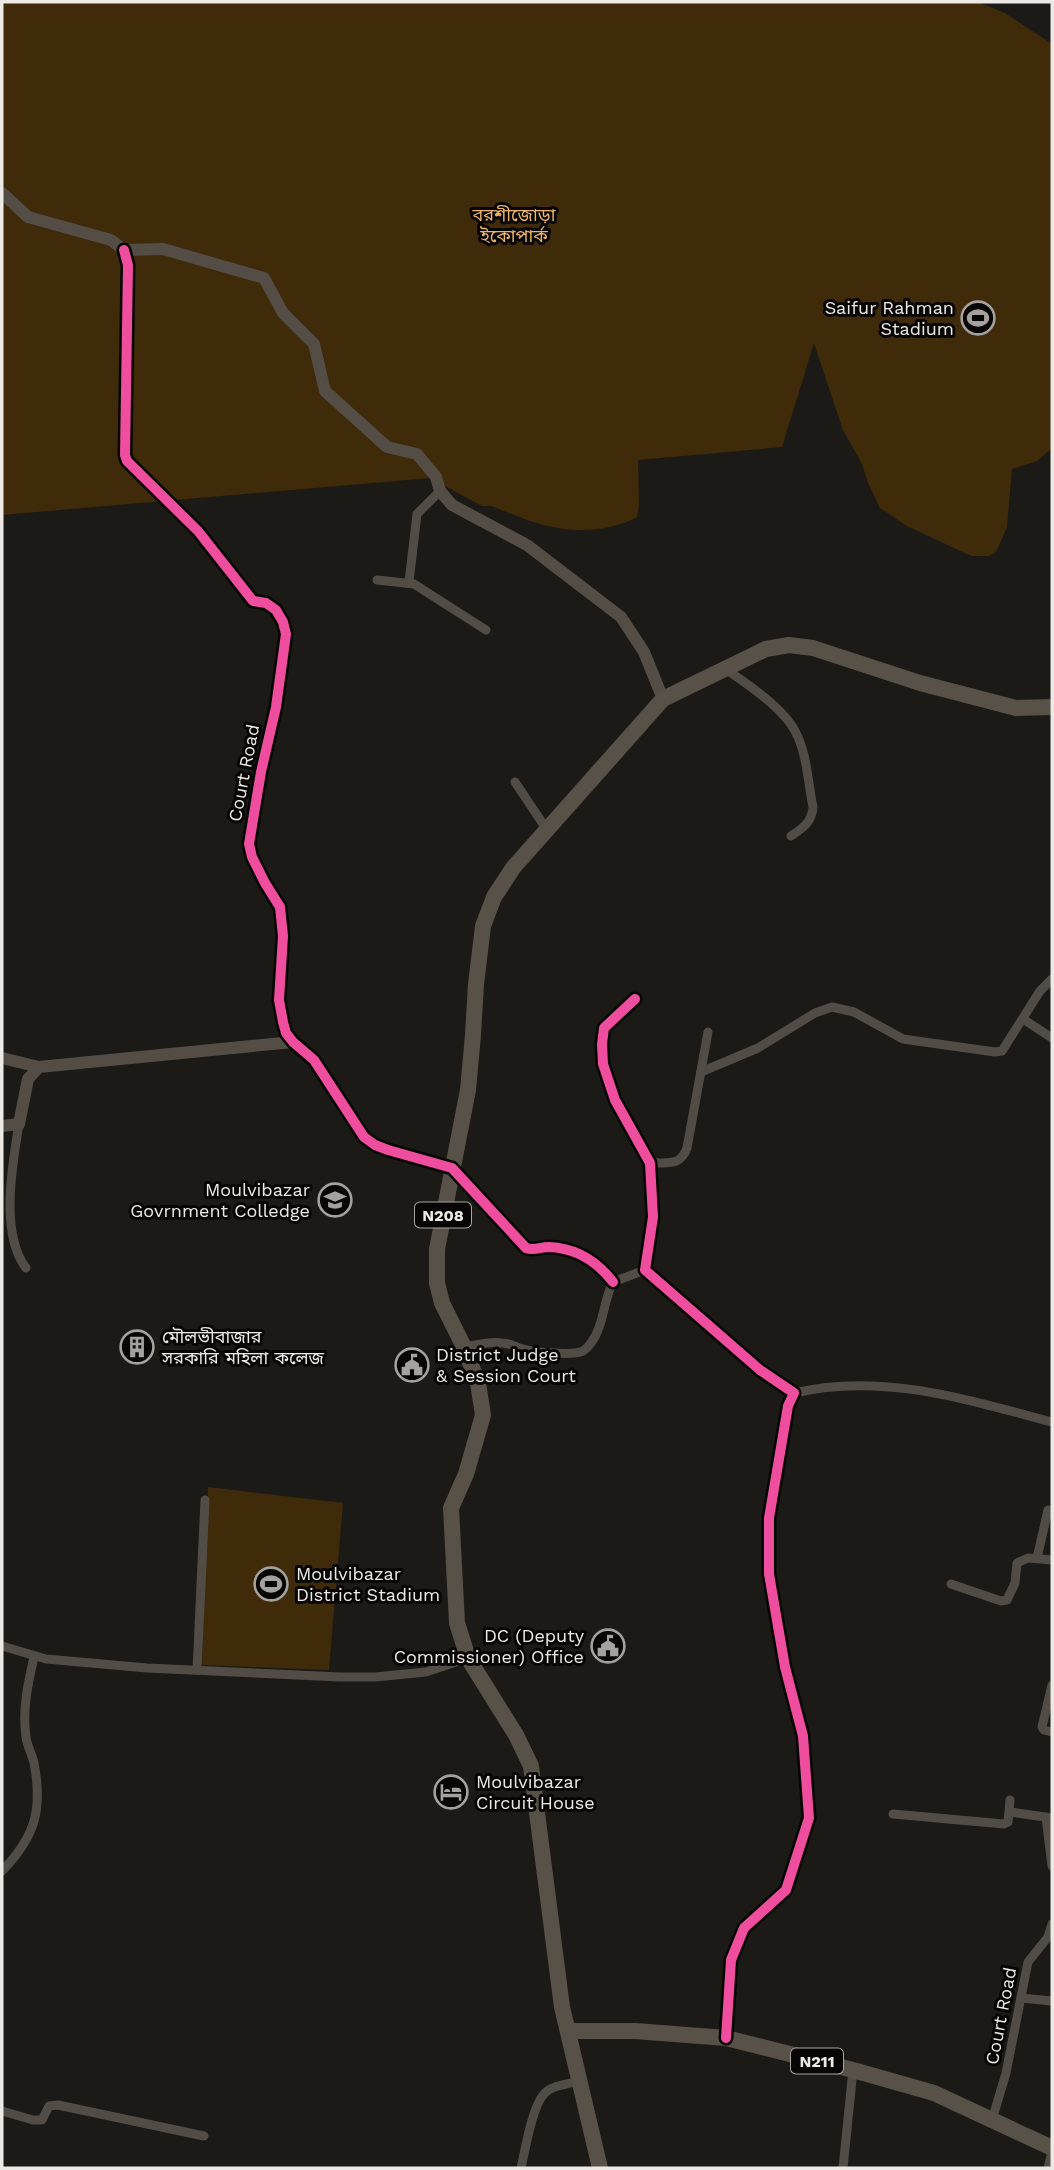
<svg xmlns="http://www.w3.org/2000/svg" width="1054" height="2170" font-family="'Work Sans','Noto Sans Bengali',sans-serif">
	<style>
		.green { fill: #3f2a0a }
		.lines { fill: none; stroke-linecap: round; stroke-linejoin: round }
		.street { stroke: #514c46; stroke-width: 9 }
		.secondary { stroke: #534d46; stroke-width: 12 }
		.highway { stroke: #585148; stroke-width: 16 }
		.cycleway-casing { stroke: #070604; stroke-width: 15 }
		.cycleway { stroke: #ef4d9e; stroke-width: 10 }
		.labels { text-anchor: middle; stroke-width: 6; stroke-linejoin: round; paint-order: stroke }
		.shield { fill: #070604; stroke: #a8a6a2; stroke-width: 2 }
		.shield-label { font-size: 16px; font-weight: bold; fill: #edeae6 }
		.park-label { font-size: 18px; fill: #edb56a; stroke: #070604 }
		.poi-label { font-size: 18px; fill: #edeae6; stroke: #070604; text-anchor: start }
		.street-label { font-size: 18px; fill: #edeae6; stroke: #070604 }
	</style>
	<rect width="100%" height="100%" fill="#1c1a17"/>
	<!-- green -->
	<g class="green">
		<path d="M2 2H978L1005 13 1052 44V448L1037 461 1012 469 1007 527 996 552 989 556H971L907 526 880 508 868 483 862 464 843 430 814 343 782 447 638 460 639 505 637 517C610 532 573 533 544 525 526 521 508 512 491 506H482L430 478 2 515Z"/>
		<path d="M208 1487 343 1503 329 1670 202 1665Z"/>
	</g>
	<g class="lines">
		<!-- street -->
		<g class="street">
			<path d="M124 250 128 265 125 455 127 461 198 531 253 601 266 603 276 610 283 622 286 634 276 707 261 772 249 844 252 857 265 883 280 907 283 936 279 1000 283 1022 286 1033 293 1042 314 1060 364 1137 375 1145 388 1150 452 1168 526 1248C534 1251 540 1247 549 1247 576 1248 596 1260 613 1282"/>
			<path d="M377 580 414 584 486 630"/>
			<path d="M409 582 417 514 440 491"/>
			<path d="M724 668C746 683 785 709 796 733 807 754 808 783 813 807 812 822 803 828 791 836"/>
			<path d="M515 782 547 830"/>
			<path d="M635 999 604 1028 602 1044 603 1064 615 1100 650 1163 653 1217 645 1270 760 1370 794 1393 788 1406 769 1518V1574L785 1667 803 1736 809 1818 786 1890 744 1928 731 1960 726 2038"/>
			<path d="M1023 1019 1052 1038"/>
			<path d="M701 1072 758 1048 815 1013 832 1007 854 1012 903 1039 995 1052 1002 1051 1040 991 1052 979"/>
			<path d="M19 1124C12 1166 0 1234 26 1268"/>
			<path d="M650 1163C668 1162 680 1167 687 1148L708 1032"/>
			<path d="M464 1347C476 1345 489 1341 502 1343 510 1343 515 1347 523 1349 534 1352 573 1356 583 1351 586 1349 589 1346 591 1343 604 1326 603 1301 613 1282L645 1270"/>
			<path d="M794 1393C882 1372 968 1400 1052 1422"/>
			<path d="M1037 1558 1048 1510"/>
			<path d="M951 1584 1001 1601 1007 1600 1015 1583 1017 1563 1028 1558 1052 1560"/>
			<path d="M2 1646 46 1659 147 1668 340 1677H375L426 1672 468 1658"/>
			<path d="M197 1670 205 1500"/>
			<path d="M1052 1685 1042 1727 1044 1730 1052 1732"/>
			<path d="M1010 1812 1052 1818"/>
			<path d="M893 1814 1004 1824 1008 1822 1010 1800"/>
			<path d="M1046 1817 1052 1866"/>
			<path d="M2 1871C35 1837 43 1810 34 1763 32 1754 27 1746 26 1737 22 1710 28 1683 34 1657"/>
			<path d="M1021 1998 1052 2001"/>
			<path d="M2 2111 33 2120H42L49 2106 58 2105 204 2136"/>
			<path d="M992 2120 1006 2073 1028 1962 1048 1937 1052 1924"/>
			<path d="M521 2168C525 2151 532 2107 544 2094 552 2085 568 2084 580 2081"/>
			<path d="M843 2168 853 2070"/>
			<path d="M1048 2168 1052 2152"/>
		</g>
		<!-- secondary -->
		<g class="secondary">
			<path d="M2 193 28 217 111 240 124 250 163 249 264 278 283 313 314 344 325 391 387 447 417 454 436 477 440 491 452 505 527 545 621 617 644 652 663 699"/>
			<path d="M2 1058 39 1067 293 1042"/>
			<path d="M2 1126 19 1124 28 1079 39 1067"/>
		</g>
		<!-- highway -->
		<g class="highway">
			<path d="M568 2031H635L726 2038 853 2070 934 2093 1052 2148"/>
			<path d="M600 2168 562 2007 531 1766 516 1735 468 1658 457 1623 451 1508 466 1474 483 1415 478 1383 464 1347 442 1303 437 1283V1249L468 1090 473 1035 476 984 483 926 494 897 513 868 663 699 766 649 789 645 813 648 920 683 1016 708 1052 707"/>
		</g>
		<defs>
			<g id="cycleway">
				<path d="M124 250 128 265 125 455 127 461 198 531 253 601 266 603 276 610 283 622 286 634 276 707 261 772 249 844 252 857 265 883 280 907 283 936 279 1000 283 1022 286 1033 293 1042 314 1060 364 1137 375 1145 388 1150 452 1168 526 1248C534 1251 540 1247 549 1247 576 1248 596 1260 613 1282"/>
				<path d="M635 999 604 1028 602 1044 603 1064 615 1100 650 1163 653 1217 645 1270 760 1370 794 1393 788 1406 769 1518V1574L785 1667 803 1736 809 1818 786 1890 744 1928 731 1960 726 2038"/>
			</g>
		</defs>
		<!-- cycleway casing -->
		<use href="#cycleway" class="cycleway-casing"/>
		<!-- cycleway -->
		<use href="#cycleway" class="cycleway"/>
	</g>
	<!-- icons -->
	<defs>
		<symbol id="stadium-ring" viewBox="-11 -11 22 22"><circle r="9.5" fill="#070604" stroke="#a4a19e" stroke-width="1.5"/><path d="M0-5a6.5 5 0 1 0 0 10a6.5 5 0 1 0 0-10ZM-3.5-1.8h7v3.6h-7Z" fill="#a4a19e"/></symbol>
		<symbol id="university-ring" viewBox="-11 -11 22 22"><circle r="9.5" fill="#070604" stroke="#a4a19e" stroke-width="1.5"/><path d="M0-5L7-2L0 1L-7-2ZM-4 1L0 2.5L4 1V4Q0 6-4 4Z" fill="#a4a19e"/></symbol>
		<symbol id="building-ring" viewBox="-11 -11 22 22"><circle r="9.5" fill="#070604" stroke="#a4a19e" stroke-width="1.5"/><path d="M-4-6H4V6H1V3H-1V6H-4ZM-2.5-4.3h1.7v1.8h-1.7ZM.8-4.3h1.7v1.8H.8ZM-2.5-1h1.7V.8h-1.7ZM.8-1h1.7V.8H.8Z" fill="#a4a19e"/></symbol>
		<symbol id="civic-ring" viewBox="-11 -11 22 22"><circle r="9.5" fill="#070604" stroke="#a4a19e" stroke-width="1.5"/><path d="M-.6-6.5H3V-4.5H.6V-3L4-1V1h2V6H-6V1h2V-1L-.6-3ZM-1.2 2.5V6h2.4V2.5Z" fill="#a4a19e"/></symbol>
		<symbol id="hotel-ring" viewBox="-11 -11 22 22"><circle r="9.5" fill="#070604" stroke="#a4a19e" stroke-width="1.5"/><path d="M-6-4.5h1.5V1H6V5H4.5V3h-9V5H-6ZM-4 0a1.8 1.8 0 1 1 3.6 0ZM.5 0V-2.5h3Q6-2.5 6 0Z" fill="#a4a19e"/></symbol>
	</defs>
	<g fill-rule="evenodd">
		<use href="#stadium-ring" x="959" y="299" width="38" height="38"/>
		<use href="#university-ring" x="316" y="1181" width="38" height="38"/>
		<use href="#building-ring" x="118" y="1328" width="38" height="38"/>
		<use href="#civic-ring" x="393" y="1346" width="38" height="38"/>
		<use href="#stadium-ring" x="252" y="1565" width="38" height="38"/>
		<use href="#civic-ring" x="589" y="1627" width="38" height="38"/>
		<use href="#hotel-ring" x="432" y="1773" width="38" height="38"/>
	</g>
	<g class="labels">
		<!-- shield labels -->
		<g class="shield">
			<rect x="415" y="1202.5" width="56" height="25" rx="5"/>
			<rect x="791" y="2048.5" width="52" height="25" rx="5"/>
		</g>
		<g class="shield-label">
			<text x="443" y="1221">N208</text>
			<text x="817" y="2067">N211</text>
		</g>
		<!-- park labels -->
		<g class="park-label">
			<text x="514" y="221">বরশীজোড়া<tspan x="514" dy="21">ইকোপার্ক</tspan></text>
		</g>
		<!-- poi labels -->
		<g class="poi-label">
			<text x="954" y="314" text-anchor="end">Saifur Rahman<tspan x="954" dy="21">Stadium</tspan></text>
			<text x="310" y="1196" text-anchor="end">Moulvibazar<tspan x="310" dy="21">Govrnment Colledge</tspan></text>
			<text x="162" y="1343">মৌলভীবাজার<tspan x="162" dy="21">সরকারি মহিলা কলেজ</tspan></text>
			<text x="436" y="1361">District Judge<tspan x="436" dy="21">&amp; Session Court</tspan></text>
			<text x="296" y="1580">Moulvibazar<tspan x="296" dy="21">District Stadium</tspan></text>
			<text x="584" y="1642" text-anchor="end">DC (Deputy<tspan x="584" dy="21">Commissioner) Office</tspan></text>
			<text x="476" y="1788">Moulvibazar<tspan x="476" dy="21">Circuit House</tspan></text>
		</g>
		<!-- street labels -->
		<g class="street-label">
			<text transform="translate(244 773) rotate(-79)" y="6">Court Road</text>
			<text transform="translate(1001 2016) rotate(-79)" y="6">Court Road</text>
		</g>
	</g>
	<!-- border -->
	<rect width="1054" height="2170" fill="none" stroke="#edeae6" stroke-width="7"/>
</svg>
